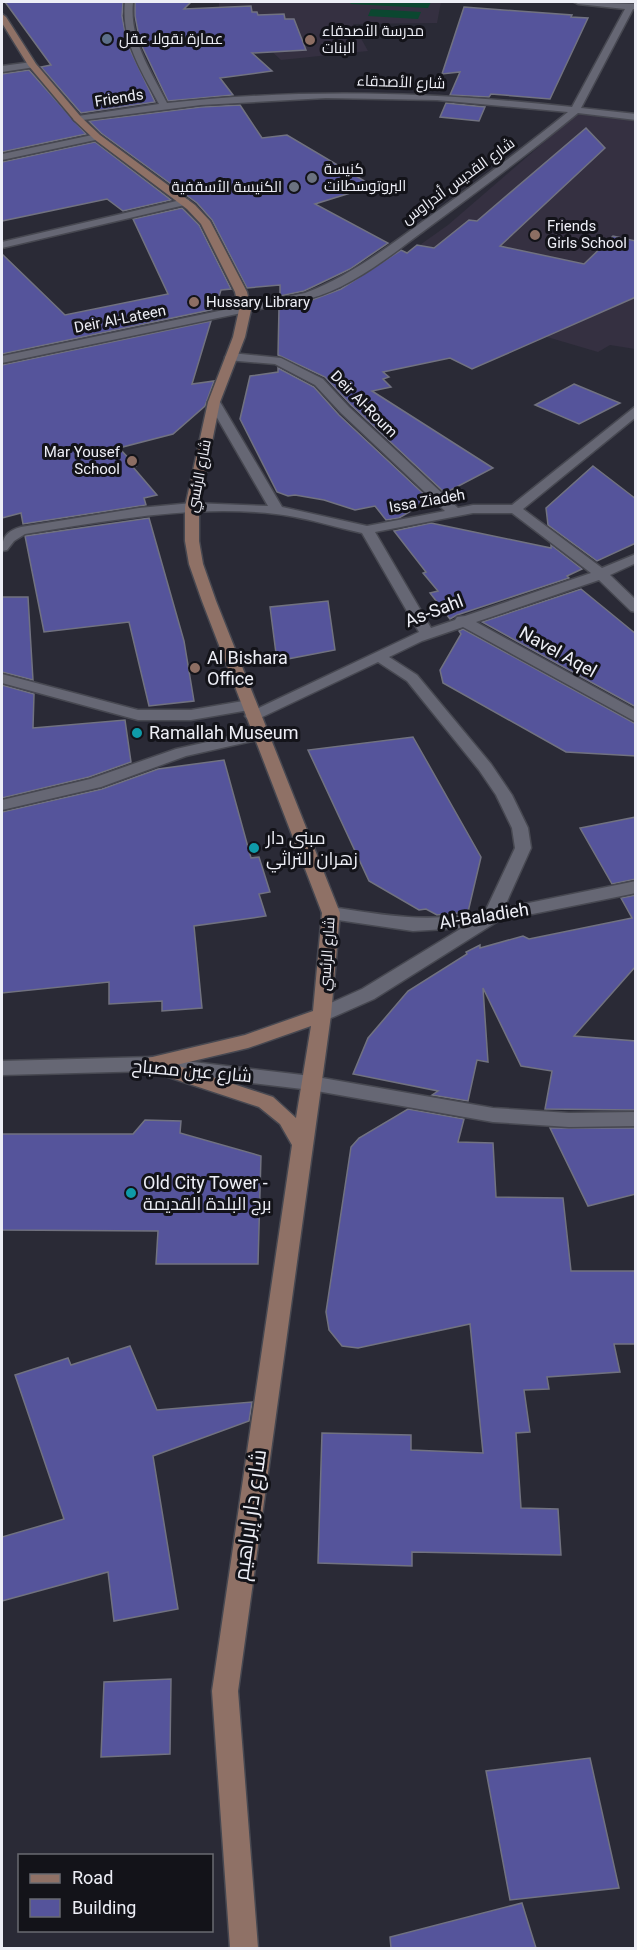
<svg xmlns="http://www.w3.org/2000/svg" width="637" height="1950" font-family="Roboto,Cairo,sans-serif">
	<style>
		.education { fill: #353041 }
		.green { fill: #0b4730 }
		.building { fill: #55549b; stroke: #717280; stroke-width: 1.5 }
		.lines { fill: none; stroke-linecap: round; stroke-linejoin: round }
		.lane-casing { stroke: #474851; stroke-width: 3 }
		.street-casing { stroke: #474851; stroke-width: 3 }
		.secondary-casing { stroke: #474851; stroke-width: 3 }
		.lane { fill: #666774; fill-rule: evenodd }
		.street { fill: #666774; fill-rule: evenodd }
		.secondary { fill: #8f7166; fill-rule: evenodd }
		.service-dot { fill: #5c6f8a; stroke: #131319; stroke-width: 2 }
		.education-dot { fill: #8d6e63; stroke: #131319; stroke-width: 2 }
		.worship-dot { fill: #6b7280; stroke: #131319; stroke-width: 2 }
		.culture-dot { fill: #0f9aa8; stroke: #131319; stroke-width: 2 }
		.labels { text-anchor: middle; stroke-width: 6; stroke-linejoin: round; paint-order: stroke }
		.far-poi-label { font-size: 15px; fill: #edeef6; stroke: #131319; text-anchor: start }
		.far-street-label { font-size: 15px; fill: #edeef6; stroke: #131319 }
		.street-label { font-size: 18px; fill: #edeef6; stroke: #131319 }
		.poi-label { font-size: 18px; fill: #edeef6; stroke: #131319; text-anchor: start }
		.near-street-label { font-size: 21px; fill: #edeef6; stroke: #131319 }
	</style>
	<rect width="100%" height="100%" fill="#2a2a36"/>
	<!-- education -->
	<g class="education">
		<path d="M219 2H441L437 23 353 24 368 51 281 60 246 28 219 21Z"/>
		<path d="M580 111 635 118V349L610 345 598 352 479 317 372 279 448 225Z"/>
	</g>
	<!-- green -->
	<g class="green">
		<path d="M352 2H431L428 8 350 4Z"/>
		<path d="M371 9 421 12 418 19 368 16Z"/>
	</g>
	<!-- building -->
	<g class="building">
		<path d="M5 2H123L122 16 127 43 155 102 81 113 41 67 51 65Z"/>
		<path d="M135 2H191L184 9 251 6 252 12H257L258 15 284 14 285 19H294L306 50 252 53 272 71 220 78 233 95 168 101 140 42 135 16Z"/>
		<path d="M464 7 572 15 571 17 588 18 550 99 491 94 489 97 450 95 460 72 442 74Z"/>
		<path d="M29 70 86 134 2 152V74Z"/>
		<path d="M446 103 485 107 479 121 440 117Z"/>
		<path d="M240 105 262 138 287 135 373 186 315 204 388 243 350 269 304 291 280 296V285L247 288 212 220 197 203 101 133 89 121 201 107Z"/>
		<path d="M586 128 605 148 500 246 584 264 613 236 636 241V297L472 369 450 358 383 372 389 377 383 379 391 387 372 391 493 468 445 493 351 405 325 377 278 355 279 307 309 301 341 289 401 250 407 253 417 245 434 248 469 220 477 221Z"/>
		<path d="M95 142 171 200 123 211 107 199 2 221V162Z"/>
		<path d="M182 208 199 225 231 289 221 290 215 309 2 354V254L65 315 168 294 133 219Z"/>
		<path d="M211 321 192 384 214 381 205 406 173 434 119 448 136 466 133 467 157 495 144 498 146 505 23 524 21 513 2 518V365Z"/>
		<path d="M278 368 314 387 339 415 430 500 399 518 386 520 375 506 355 510 324 500 295 495 288 496 277 492 240 419 250 376 278 372Z"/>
		<path d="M574 384 620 403 579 424 535 405Z"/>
		<path d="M593 466 636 499V543L597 561 548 525 546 508Z"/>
		<path d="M149 518 184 641 194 701 149 706 129 622 44 632 25 536Z"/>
		<path d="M431 523 551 548V545L582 569 567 576 569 578 457 615 450 619 430 593 438 591 423 573 426 572 394 531Z"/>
		<path d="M581 589 636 634V707L482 622Z"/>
		<path d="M2 597H28L33 680 2 672Z"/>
		<path d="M328 601 335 650 277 661 270 607Z"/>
		<path d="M463 629 636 724V756L566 752 443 683 440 670 461 634 459 631Z"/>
		<path d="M2 685 34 694 33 728 125 720 131 762 89 777 2 798Z"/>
		<path d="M413 737 481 857 468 912 437 915 426 909 419 910 369 881 308 750Z"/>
		<path d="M224 760 251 858 259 857 270 892 259 894 266 916 194 926 202 1008 162 1011V1001L109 1004V982L2 993V812L102 789 158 769Z"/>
		<path d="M636 817V879L612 884 580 828Z"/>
		<path d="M636 895V966L574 1036 636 1041V1110L545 1109 552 1071 521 1066 483 988 488 1062 477 1060 468 1101 432 1095 438 1091 353 1074 368 1038 408 991 467 954 466 952 480 945V948L523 936 529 939 632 918 621 898Z"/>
		<path d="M408 1109 464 1119 458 1142 493 1143 496 1197 563 1198 571 1271H636V1344H614L620 1372 547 1377 549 1389 524 1390 530 1432 516 1433 521 1508 558 1509 561 1555 412 1552V1566L318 1563 322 1433 411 1435V1450L483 1453 470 1324 358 1348 342 1346 329 1330 326 1312 351 1147 359 1138Z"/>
		<path d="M145 1120 181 1121 180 1133 261 1156 258 1264H156L158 1231 2 1230V1134H133Z"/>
		<path d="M550 1128H636V1194L588 1206Z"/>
		<path d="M130 1346 157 1410 252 1402 249 1421 153 1456 178 1609 114 1621 108 1572 2 1601V1537L64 1519 15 1375 68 1358 71 1365Z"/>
		<path d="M171 1679 170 1754 101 1757 104 1682Z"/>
		<path d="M590 1758 619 1888 510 1900 486 1771Z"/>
		<path d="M522 1903 536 1948H391L390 1937Z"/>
	</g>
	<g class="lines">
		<defs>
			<path id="lane" d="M185 199 189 200V204L2 248V242Z"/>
			<g id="street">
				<path d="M125 2H133C129 40 151 71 167 103 306 88 434 92 572 107L625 9 578 4 574 2 636 4V9H633L581 108 636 114V120L578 113C528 154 477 192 425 230 390 256 351 288 308 299L2 363V356L305 293C348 277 385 249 422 222 471 187 520 151 568 112L437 100 326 98 201 105 75 121 73 119 78 116 159 104C142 72 121 40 125 2Z"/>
				<path d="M32 62 35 63V67L2 72V66Z"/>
				<path d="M97 134 102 137 100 139 2 160V154Z"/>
				<path d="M231 353 281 358 323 379 349 407 458 508 473 505H512L636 406V417L523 509 602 568 636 554V563L610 575 636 600V612L631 611 599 580 476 622 636 710V722L463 627 422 641 389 657 417 675 491 764 512 795 528 828 531 848 504 908 636 881V893L498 921 374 999 322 1022 315 1020 313 1015 315 1010 362 989 462 928 413 931 331 919 325 917 322 913 325 909 331 907C389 916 427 923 485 912L515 848 512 828 496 795 479 770 407 681 378 662 258 719H248L245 716 248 713 419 632 362 533C334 527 305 517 276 514 192 504 108 521 25 534L14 541 7 550 2 551C2 537 7 531 21 527L139 508 192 503 268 506 208 402 214 398 220 402 282 507 367 526 445 511 341 413 315 385 275 364 227 360 225 357ZM473 513H512L591 573 465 616 457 617 455 620 431 628 375 532Z"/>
				<path d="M2 674 138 710H191L249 700 257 705 249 710 191 720H138L2 683Z"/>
				<path d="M260 730 266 732 268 735 266 738 186 756 101 787 2 810V800L90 779 176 749Z"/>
				<path d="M151 1057 311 1076 493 1108 569 1113 636 1112V1126L569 1127 493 1122 311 1090 151 1071 2 1075V1061Z"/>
			</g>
			<path id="secondary" d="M2 14 6 17 36 64 81 117 100 135 195 205 210 221 247 292 251 310 245 337 220 402 199 507V541L203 564 216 601 340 913 331 1015 238 1691 258 1948H230L212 1691 292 1145 280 1124 259 1107 144 1069 142 1064 144 1059 245 1035 313 1011 322 913 202 601 189 564 185 541V507L208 402 233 337 239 310 235 292 201 224 187 209 94 139 75 121 28 65 2 23ZM311 1026 296 1118 273 1097 176 1065 248 1048Z"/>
		</defs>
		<!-- lane casing -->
		<use href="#lane" class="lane-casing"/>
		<!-- street casing -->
		<use href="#street" class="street-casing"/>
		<!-- secondary casing -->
		<use href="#secondary" class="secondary-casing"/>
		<!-- lane -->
		<use href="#lane" class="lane"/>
		<!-- street -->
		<use href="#street" class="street"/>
		<!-- secondary -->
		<use href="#secondary" class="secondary"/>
	</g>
	<!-- markers -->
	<circle class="service-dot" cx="107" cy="39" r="6"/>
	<g class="education-dot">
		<circle cx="310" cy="40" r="6"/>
		<circle cx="535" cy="235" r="6"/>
		<circle cx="194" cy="302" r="6"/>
		<circle cx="132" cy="461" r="6"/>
		<circle cx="195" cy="668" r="6"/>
	</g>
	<g class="worship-dot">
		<circle cx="312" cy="178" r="6"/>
		<circle cx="294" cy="187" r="6"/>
	</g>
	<g class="culture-dot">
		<circle cx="137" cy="733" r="6"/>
		<circle cx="254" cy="848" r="6"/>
		<circle cx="131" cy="1193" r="6"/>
	</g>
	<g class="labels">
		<!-- far-poi labels -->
		<g class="far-poi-label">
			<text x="322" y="36">مدرسة الأصدقاء<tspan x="322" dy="17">البنات</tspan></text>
			<text x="119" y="44">عمارة نقولا عقل</text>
			<text x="324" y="174">كنيسة<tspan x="324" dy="17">البروتوسطانت</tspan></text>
			<text x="282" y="192" text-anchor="end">الكنيسة الأسقفية</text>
			<text x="547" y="231">Friends<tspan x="547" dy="17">Girls School</tspan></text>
			<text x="206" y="307">Hussary Library</text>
			<text x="120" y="457" text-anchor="end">Mar Yousef<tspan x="120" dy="17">School</tspan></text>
		</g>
		<!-- far-street labels -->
		<g class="far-street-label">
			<text transform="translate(401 82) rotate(2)" y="5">شارع الأصدقاء</text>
			<text transform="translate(119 98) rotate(-9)" y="5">Friends</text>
			<text transform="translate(458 181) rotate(-36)" y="5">شارع القديس أندراوس</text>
			<text transform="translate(120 319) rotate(-11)" y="5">Deir Al-Lateen</text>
			<text transform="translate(364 404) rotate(45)" y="5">Deir Al-Roum</text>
			<text transform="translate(199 476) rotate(-79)" y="5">شارع الرئسي</text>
			<text transform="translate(427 501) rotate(-10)" y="5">Issa Ziadeh</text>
			<text transform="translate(327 954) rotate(-86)" y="5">شارع الرئسي</text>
		</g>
		<!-- street labels -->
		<g class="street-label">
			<text transform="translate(434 611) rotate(-21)" y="6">As-Sahl</text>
			<text transform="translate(558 652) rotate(29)" y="6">Navel Aqel</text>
			<text transform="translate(484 916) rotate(-9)" y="6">Al-Baladieh</text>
			<text transform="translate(192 1071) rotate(5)" y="6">شارع عين مصباح</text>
		</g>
		<!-- poi labels -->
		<g class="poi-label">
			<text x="207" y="664">Al Bishara<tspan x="207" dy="21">Office</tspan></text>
			<text x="149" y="739">Ramallah Museum</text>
			<text x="266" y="844">مبنى دار<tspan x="266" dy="21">زهران التراثي</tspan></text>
			<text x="143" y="1189">Old City Tower -<tspan x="143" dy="21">برج البلدة القديمة</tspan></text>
		</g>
		<!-- near-street labels -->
		<g class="near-street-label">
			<text transform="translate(250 1515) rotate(-82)" y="7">شارع دار إبراهيم</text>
		</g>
	</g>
	<!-- border -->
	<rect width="637" height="1950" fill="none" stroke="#edeef6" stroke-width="6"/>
	<!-- legend -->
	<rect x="18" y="1854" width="195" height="78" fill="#131319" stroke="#6a6b71" stroke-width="1.5"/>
	<rect x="30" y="1874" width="30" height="9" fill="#8f7166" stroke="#6a6b71" stroke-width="1.5"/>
	<text x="72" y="1884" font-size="18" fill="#edeef6">Road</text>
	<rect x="30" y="1899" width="30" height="18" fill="#55549b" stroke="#6a6b71" stroke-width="1.5"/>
	<text x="72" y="1914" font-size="18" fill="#edeef6">Building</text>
</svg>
